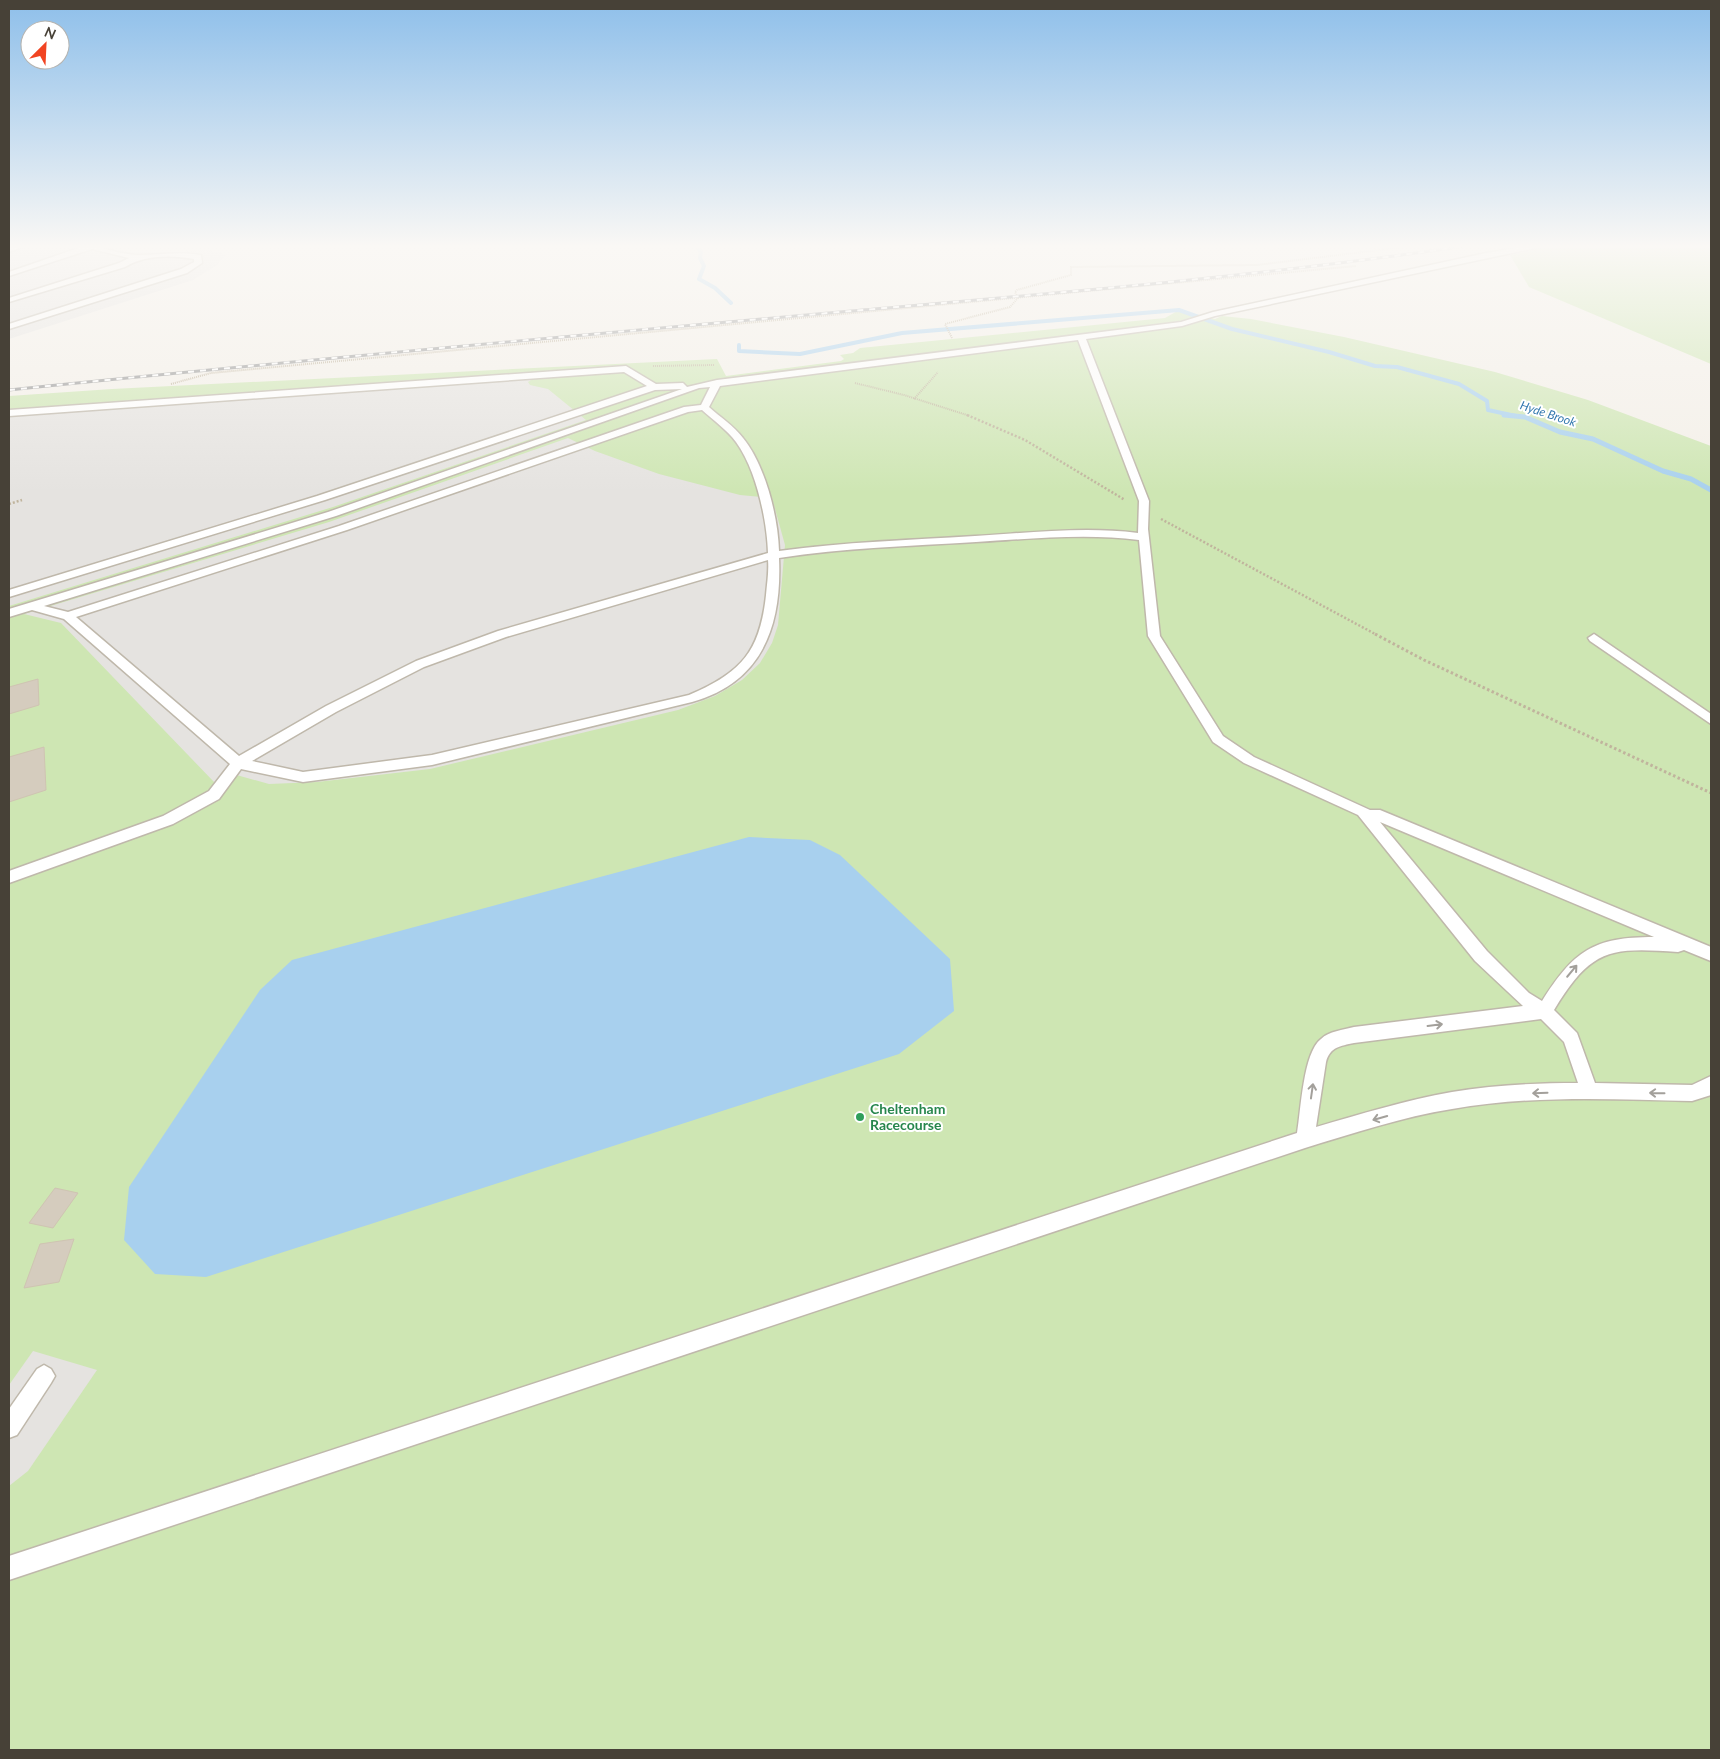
<svg xmlns="http://www.w3.org/2000/svg" width="1720" height="1759" font-family="Lato,sans-serif">
	<style>
		.green { fill: #cee6b3 }
		.parking { fill: #e5e3e0 }
		.water { fill: #a8d0ee }
		.lines { fill: none; stroke-linecap: round; stroke-linejoin: round }
		.stream-far1 { stroke: #a8d0ee; stroke-width: 4 }
		.stream { stroke: #a8d0ee; stroke-width: 5 }
		.building { fill: #d5ccbe; stroke: #cfc4b2 }
		.service-casing { stroke: #bfb8ab; stroke-width: 3 }
		.path-far2 { stroke: #c0b49d; stroke-width: 2; stroke-dasharray: 1 1; stroke-linecap: butt }
		.path-far1 { stroke: #c0b49d; stroke-width: 2.5; stroke-dasharray: 2 2; stroke-linecap: butt }
		.path { stroke: #c0b49d; stroke-width: 3; stroke-dasharray: 2.5 2.5; stroke-linecap: butt }
		.service { fill: #fff; fill-rule: evenodd }
		.rail-casing { stroke: #979797; stroke-width: 3 }
		.rail { stroke: #fff; stroke-width: 2; stroke-dasharray: 6; stroke-linecap: butt }
		.oneway { stroke: #a3a09b }
		.leisure-dot { fill: #2e9e5b; stroke: #fff; stroke-width: 2 }
		.labels { text-anchor: middle; stroke-width: 4; stroke-linejoin: round; paint-order: stroke }
		.far-water-label { font-size: 12px; font-style: italic; fill: #3479af; stroke: #fff }
		.leisure-label { font-size: 14px; font-weight: bold; fill: #27864d; stroke: #fff; text-anchor: start }
	</style>
	<rect width="100%" height="100%" fill="#f4f0e9"/>
	<!-- green -->
	<g class="green">
		<path d="M1542 246H1711V364L1529 287 1510 255 1531 251 1526 249Z"/>
		<path d="M1179 310 1215 319 1222 316 1251 319 1344 337 1495 372 1588 400 1711 446V1750H9V396L112 389 717 359 726 376 841 361 844 359 840 355 853 353 860 348 1165 318Z"/>
	</g>
	<!-- parking -->
	<g class="parking">
		<path d="M9 246H105L130 252 154 253 208 250 226 254 217 265 193 280 9 339Z"/>
		<path d="M507 378 531 380 528 382 530 385 548 389 586 420 333 507 9 606V413Z"/>
		<path d="M568 438 595 451 659 474 740 495 772 498 785 545 778 625 772 643 760 663 742 680 715 696 678 710 430 769 317 782 269 784 233 774 215 783 61 623 24 614 329 522Z"/>
		<path d="M33 1351 97 1370 28 1471 9 1486V1385Z"/>
	</g>
	<!-- water -->
	<path class="water" d="M749 837 810 840 840 855 950 959 954 1011 899 1054 206 1277 155 1274 124 1240 129 1187 260 990 292 960Z"/>
	<g class="lines">
		<!-- stream-far1 -->
		<g class="stream-far1">
			<path d="M696 246 701 252 700 258 704 266 699 279 715 288 731 303"/>
			<path d="M739 345V351L800 354 902 333 1179 310 1232 329 1329 352 1375 366 1397 367 1459 384 1487 401 1488 410 1516 416"/>
		</g>
		<!-- stream -->
		<path class="stream" d="M1504 415 1525 417 1560 432 1593 439 1663 471 1691 479 1711 490"/>
	</g>
	<!-- building -->
	<g class="building">
		<path d="M38 679 39 705 9 714V687Z"/>
		<path d="M44 747 46 790 9 802V757Z"/>
		<path d="M55 1188 78 1193 53 1228 29 1223Z"/>
		<path d="M74 1239 59 1282 24 1288 40 1244Z"/>
	</g>
	<g class="lines">
		<defs>
			<g id="service">
				<path d="M14 246H25L9 252V248Z"/>
				<path d="M84 246C102 246 120 255 138 255 160 255 179 251 201 255L202 263 187 273 9 329V324L181 269 194 262V259C172 255 145 255 125 267L9 302V298L119 263 129 258 92 249 9 276V272Z"/>
				<path d="M1527 246H1545L1215 316 1182 326 1086 339 1149 501 1148 529 1160 636 1223 736 1254 757 1370 810H1380L1711 947V961L1684 950 1678 952C1609 947 1591 949 1554 1010L1577 1033 1595 1083 1692 1085 1711 1076V1095L1692 1101C1612 1099 1531 1095 1452 1109 1402 1117 1354 1133 1305 1148L9 1580V1556L1297 1133C1301 1110 1303 1053 1321 1039 1329 1031 1343 1030 1354 1027L1523 1006 1475 961 1358 815 1244 763 1213 742 1148 636 1139 540C1085 533 1030 539 976 542 910 546 844 548 779 558 782 625 763 682 692 702L432 765 303 782 241 769 219 799 173 824 9 883V871L163 816 209 791 230 764 64 619 32 610 9 617V609L328 512 682 389 655 390 325 500 9 597V590L317 496 647 386 624 372 9 416V410L626 366 656 384 683 383 687 387 717 380 1181 322 1213 312 1486 253ZM1078 340 1139 501 1138 533C1084 526 1029 533 975 536 910 540 844 542 779 551 778 516 765 465 743 438 734 426 720 417 709 407L720 386ZM710 387 701 405 684 407 339 526 68 612 44 606 336 516 699 388ZM702 410C713 420 727 430 736 442 756 469 767 520 768 553L498 631 416 661 326 706 239 756 76 617 347 530 688 412ZM768 560C769 572 767 583 766 595 760 652 741 673 689 695L432 755 303 772 252 761 336 712 424 667 506 637ZM1380 822 1654 937C1593 937 1574 951 1542 1001L1529 993 1487 951ZM1541 1019 1564 1042 1578 1083C1536 1083 1494 1085 1452 1092 1406 1100 1361 1114 1316 1127L1326 1062C1330 1047 1340 1046 1354 1043Z"/>
				<path d="M1594 634 1711 714V724L1590 641 1588 638Z"/>
				<path d="M44 1365 51 1369 55 1376 51 1383 17 1435 9 1438V1409L37 1369Z"/>
			</g>
		</defs>
		<!-- service casing -->
		<use href="#service" class="service-casing"/>
		<!-- path-far2 -->
		<g class="path-far2">
			<path d="M952 338 945 324 1010 307 1018 298 1015 292 1017 290 1071 275V267L1257 265 1412 246"/>
			<path d="M653 366 714 365"/>
			<path d="M855 383 904 395 970 416"/>
			<path d="M171 384 211 373 1356 266"/>
			<path d="M914 399 938 372"/>
		</g>
		<!-- path-far1 -->
		<g class="path-far1">
			<path d="M967 415 1025 440 1125 500"/>
			<path d="M9 504 22 500"/>
			<path d="M1161 519 1377 635"/>
		</g>
		<!-- path -->
		<path class="path" d="M1375 634 1424 660 1711 793"/>
		<!-- service -->
		<use href="#service" class="service"/>
		<defs>
			<path id="rail" d="M9 390C289 361 570 336 851 311 1056 293 1262 276 1465 246"/>
		</defs>
		<!-- rail casing -->
		<use href="#rail" class="rail-casing"/>
		<!-- rail -->
		<use href="#rail" class="rail"/>
	</g>
	<!-- one-way arrows -->
	<defs><path id="oneway-shaft" d="M-6 0H5M1.5-3L5.5 0L1.5 3" fill="none" stroke-width="1.6" stroke-linecap="round" stroke-linejoin="round" transform="scale(1.25)"/></defs>
	<g class="oneway">
		<use href="#oneway-shaft" transform="translate(1572 971) rotate(-50)"/>
		<use href="#oneway-shaft" transform="translate(1435 1025) rotate(-7)"/>
		<use href="#oneway-shaft" transform="translate(1312 1091) rotate(-82)"/>
		<use href="#oneway-shaft" transform="translate(1540 1093) rotate(178)"/>
		<use href="#oneway-shaft" transform="translate(1657 1093) rotate(-179)"/>
		<use href="#oneway-shaft" transform="translate(1380 1118) rotate(164)"/>
	</g>
	<!-- sky -->
	<linearGradient id="sky" x2="0" y2="1"><stop stop-color="#8ebfea"/><stop offset="0.5" stop-color="#faf8f5"/><stop offset="1" stop-color="#faf8f5" stop-opacity="0"/></linearGradient>
	<rect width="1720" height="493" fill="url(#sky)"/>
	<!-- markers -->
	<circle class="leisure-dot" cx="860" cy="1117" r="5"/>
	<g class="labels">
		<!-- far-water labels -->
		<g class="far-water-label">
			<text transform="translate(1548 414) rotate(18)" y="4">Hyde Brook</text>
		</g>
		<!-- leisure labels -->
		<g class="leisure-label">
			<text x="870" y="1114">Cheltenham<tspan x="870" dy="16">Racecourse</tspan></text>
		</g>
	</g>
	<!-- border -->
	<rect width="1720" height="1759" fill="none" stroke="#474137" stroke-width="20"/>
	<!-- north arrow -->
	<g transform="translate(45 45) rotate(24)"><circle r="24" fill="#ffffff" stroke="#b5b3af"/>
	<path d="M0-4L9 19L0 12L-9 19Z" fill="#f14422"/>
	<text y="-8" font-size="14" font-weight="bold" text-anchor="middle" fill="#474137">N</text>
	</g>
</svg>
